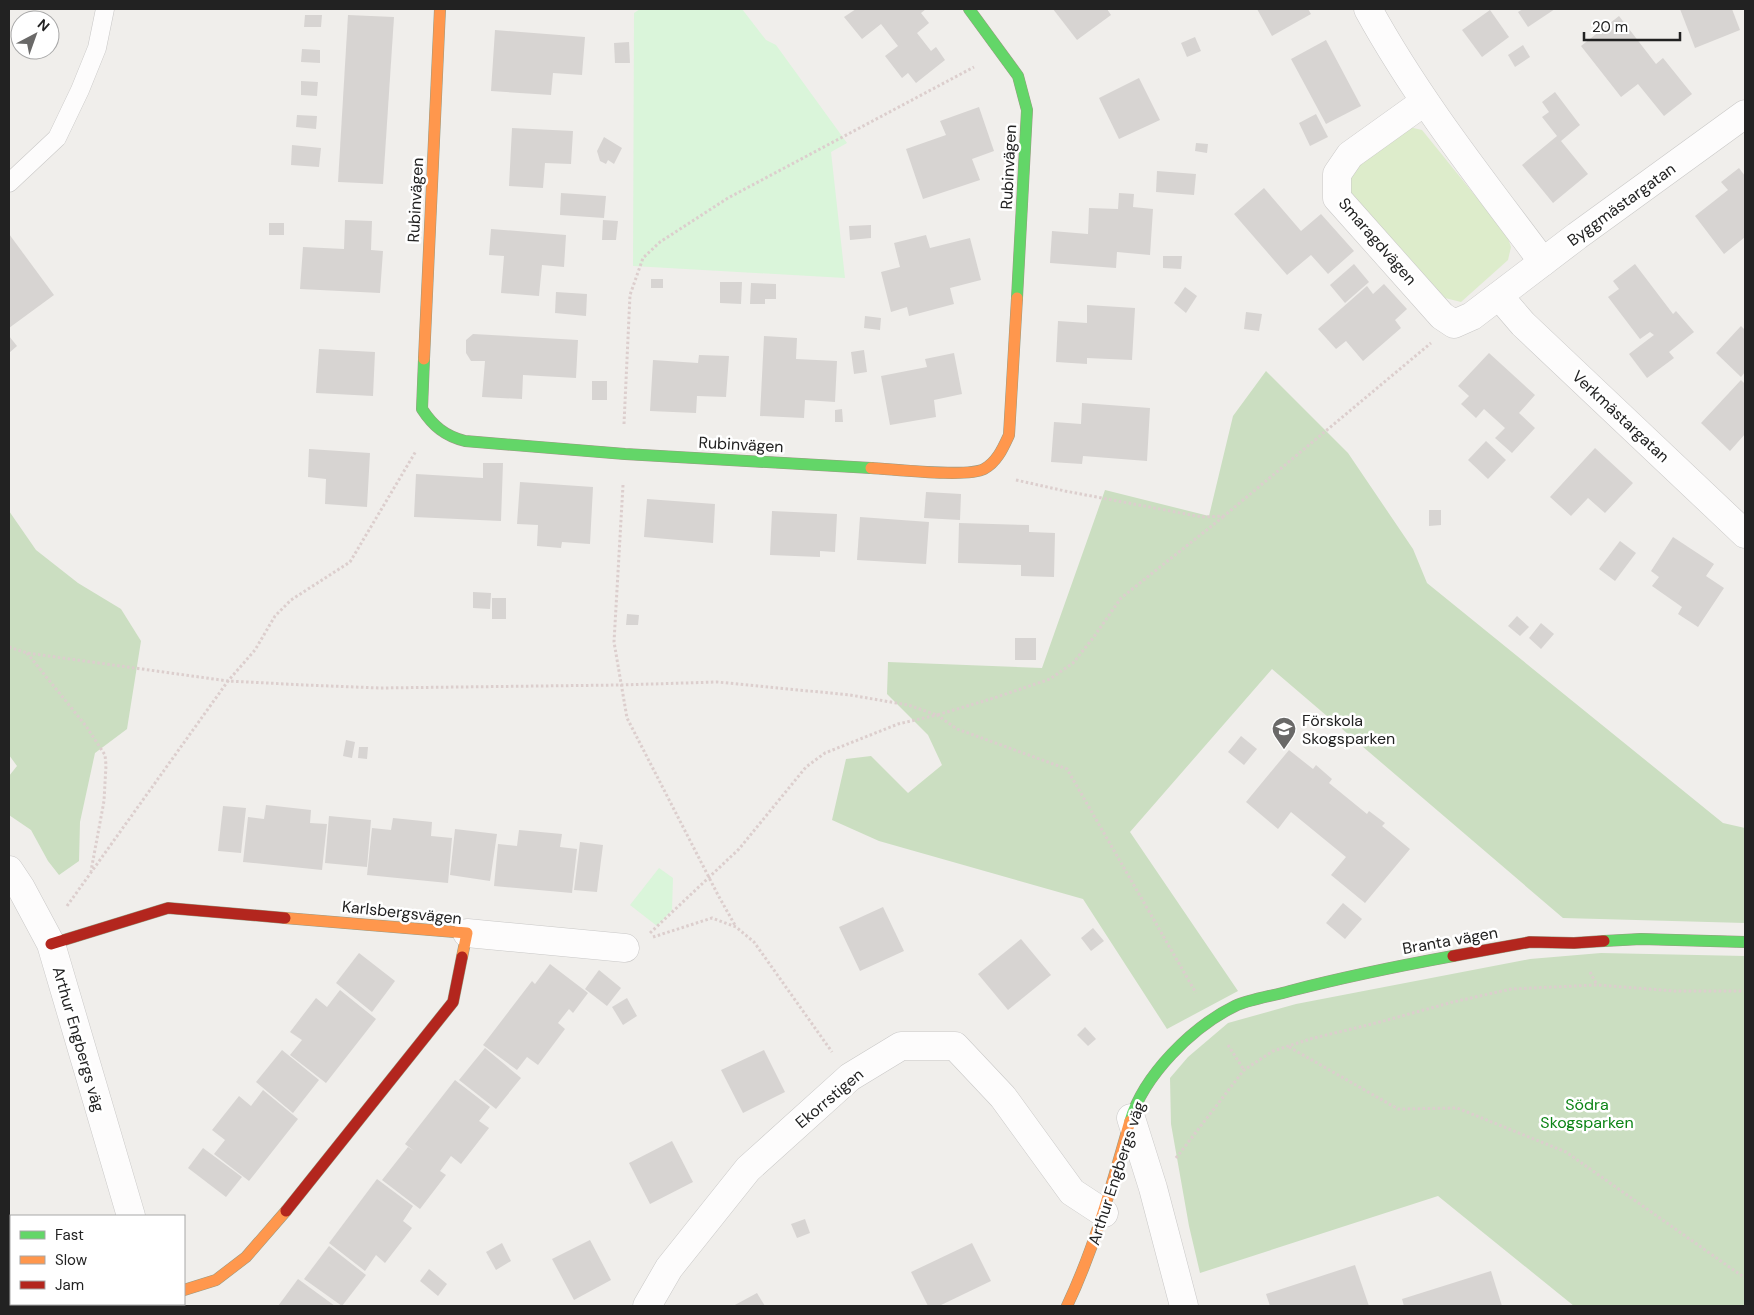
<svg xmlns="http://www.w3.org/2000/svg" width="1754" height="1315" font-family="'DM Sans',sans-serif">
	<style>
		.grass { fill: #ddeccb }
		.forest { fill: #cbdec1 }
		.park { fill: #daf5da }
		.building { fill: #d7d4d2 }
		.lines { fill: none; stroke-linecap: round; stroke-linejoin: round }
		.lane-casing { stroke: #c9c8c7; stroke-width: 19 }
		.street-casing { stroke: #c9c8c7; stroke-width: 29 }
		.fast-casing { stroke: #999a82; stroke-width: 12 }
		.slow-casing { stroke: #999a82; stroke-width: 12 }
		.jam-casing { stroke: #999a82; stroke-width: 12 }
		.path { stroke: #dccecd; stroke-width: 3; stroke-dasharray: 2.5 2.5; stroke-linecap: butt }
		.lane { stroke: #fdfcfc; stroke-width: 18 }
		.street { stroke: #fdfcfc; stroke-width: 28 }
		.fast { stroke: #63d668; stroke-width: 11 }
		.slow { stroke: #ff974d; stroke-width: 11 }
		.jam { stroke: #b3261e; stroke-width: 11 }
		.labels { text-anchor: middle; stroke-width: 5; stroke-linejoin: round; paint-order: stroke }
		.street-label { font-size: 16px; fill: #222; stroke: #fff }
		.poi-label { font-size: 16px; fill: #222; stroke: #fff; text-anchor: start }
		.park-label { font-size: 16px; fill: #0c8416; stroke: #fff }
	</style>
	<rect width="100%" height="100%" fill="#f0eeeb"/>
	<!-- grass -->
	<path class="grass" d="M1409 127 1422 130 1507 235 1511 247 1508 260 1461 302 1445 298 1348 190 1347 175 1355 164Z"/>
	<!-- forest -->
	<g class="forest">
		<path d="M1266 371 1348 453 1413 549 1427 583 1723 823 1745 828V923L1563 918 1272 669 1130 832 1238 991 1167 1029 1083 899 879 841 832 820 846 759 871 756 908 793 942 765 928 735 887 694 888 662 1042 668 1105 490 1209 516 1233 416Z"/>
		<path d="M9 511 36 550 78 583 121 609 141 641 127 729 95 753 80 822 79 861 59 875 48 861 31 830 9 815V776L17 766 9 755Z"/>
		<path d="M1601 953 1745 956V1306H1574L1438 1196 1200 1273 1189 1226 1171 1124 1170 1078 1188 1057 1228 1023 1296 1004 1530 959Z"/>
	</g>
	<!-- park -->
	<g class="park">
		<path d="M640 9H742L766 40 776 45 847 143 831 152 845 278 633 266 634 13Z"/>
		<path d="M659 868 673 878 672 910 657 926 630 905Z"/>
	</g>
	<!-- building -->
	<g class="building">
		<path d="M856 9H926L921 13 929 23 917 33 931 51 936 47 945 60 916 83 908 73 902 78 885 56 898 46 881 24 862 39 844 17Z"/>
		<path d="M1053 9H1107L1111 15 1077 40Z"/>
		<path d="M1257 9H1308L1311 14 1272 36Z"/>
		<path d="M1523 9H1555L1528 27 1518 12Z"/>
		<path d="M1680 9H1732L1740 30 1695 48Z"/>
		<path d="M1490 10 1509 37 1482 57 1462 30Z"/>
		<path d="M305 15H322L321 27H304Z"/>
		<path d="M348 15 394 17 383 184 338 182Z"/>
		<path d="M1619 16 1656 64 1663 58 1692 94 1664 116 1638 84 1621 97 1581 46Z"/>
		<path d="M495 30 585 37 582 75 553 73 551 95 491 91Z"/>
		<path d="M1195 37 1201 51 1187 57 1181 43Z"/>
		<path d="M1326 40 1361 106 1326 124 1291 59Z"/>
		<path d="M629 42 630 63H615L614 43Z"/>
		<path d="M1523 45 1530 57 1515 67 1508 55Z"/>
		<path d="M302 49 320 50V63L301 62Z"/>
		<path d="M1139 78 1160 120 1119 139 1099 98Z"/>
		<path d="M301 81 318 82 317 96 301 95Z"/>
		<path d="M1555 92 1580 125 1561 141 1588 174 1553 203 1522 165 1557 136 1542 117 1549 112 1542 102Z"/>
		<path d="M979 107 994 151 972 159 980 180 923 199 906 149 946 135 940 121Z"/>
		<path d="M1316 114 1328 137 1310 146 1299 123Z"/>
		<path d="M297 115 317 116 316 129 296 127Z"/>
		<path d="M512 128 573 131 571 164 545 163 543 188 509 186Z"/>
		<path d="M604 137 622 148 614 164 608 160 606 164 600 161 597 151Z"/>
		<path d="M1196 143 1208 144 1207 153 1195 151Z"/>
		<path d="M292 145 321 148 319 167 291 165Z"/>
		<path d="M1739 168 1745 176V237L1724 254 1695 216 1728 190 1721 182Z"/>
		<path d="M1157 171 1196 174 1194 195 1156 192Z"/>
		<path d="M1264 188 1301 231 1321 214 1354 251 1328 274 1311 255 1287 275 1234 214Z"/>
		<path d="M561 193 606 196 604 218 560 215Z"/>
		<path d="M1119 193 1134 194 1133 207 1153 209 1150 255 1117 252 1116 268 1050 263 1052 231 1088 234 1089 208 1118 209Z"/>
		<path d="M345 220 372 221 371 250 383 251 380 293 300 289 303 247 344 249Z"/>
		<path d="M603 220 618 221 616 240H602Z"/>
		<rect x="269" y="223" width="15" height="12"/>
		<path d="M871 225V238L850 240 849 226Z"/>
		<path d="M491 229 566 235 564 267 542 265 539 296 501 293 504 256 489 255Z"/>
		<path d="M9 234 54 295 9 328Z"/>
		<path d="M926 235 930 248 970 238 981 280 950 288 954 304 909 316 907 307 891 312 881 272 900 267 894 243Z"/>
		<path d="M1163 256H1182L1181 269 1163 268Z"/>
		<path d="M1354 264 1369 282 1345 303 1330 285Z"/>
		<path d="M1635 264 1673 314 1676 311 1694 332 1669 352 1674 358 1647 378 1629 354 1654 335 1650 332 1640 339 1608 297 1619 289 1613 281Z"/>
		<rect x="651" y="279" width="12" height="9"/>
		<path d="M720 282H742L741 304 720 303Z"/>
		<path d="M751 283 776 284V299H765V304H750Z"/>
		<path d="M1384 284 1407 309 1395 320 1401 328 1363 361 1346 341 1336 349 1318 329 1367 286 1373 294Z"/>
		<path d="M1185 287 1197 296 1186 313 1174 303Z"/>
		<path d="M556 292 587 294 586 316 555 313Z"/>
		<path d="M1087 305 1135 308 1132 360 1087 358V364L1056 362 1058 321 1087 323Z"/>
		<path d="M1246 312 1262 314 1259 331 1244 329Z"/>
		<path d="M865 316 881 318 880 330 864 328Z"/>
		<path d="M1741 326 1745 330V372L1741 377 1716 353Z"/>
		<path d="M473 334 578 340 576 378 523 375 522 399 482 397 485 361H471L466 353V340Z"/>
		<path d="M9 336 17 346 9 353Z"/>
		<path d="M764 336 797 338 796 359 837 361 835 402 805 400 804 418 760 416Z"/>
		<path d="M319 349 375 352 373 396 316 393Z"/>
		<path d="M864 350 867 372 854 374 851 352Z"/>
		<path d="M954 353 962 394 934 400 936 417 890 425 881 376 927 367 925 359Z"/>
		<path d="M1489 353 1535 395 1519 413 1535 428 1512 453 1495 438 1505 428 1484 409 1476 418 1461 404 1469 396 1458 386Z"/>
		<path d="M699 355 729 356 726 397 697 396 696 413 650 411 653 360 698 363Z"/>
		<path d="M1741 380 1745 384V434L1730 451 1701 423Z"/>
		<rect x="592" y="381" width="15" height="19"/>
		<path d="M1082 403 1150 408 1147 461 1083 456 1082 464 1051 462 1054 422 1081 424Z"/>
		<path d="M842 409 843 422H835V410Z"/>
		<path d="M1486 441 1506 460 1488 479 1468 460Z"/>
		<path d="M1595 448 1633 483 1605 513 1588 498 1571 516 1550 497Z"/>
		<path d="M309 449 370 453 367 507 325 504 326 479 308 477Z"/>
		<path d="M483 463H503L501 521 414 517 416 474 483 478Z"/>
		<path d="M520 482 593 487 590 544 562 542 561 548 537 546 538 525 517 524Z"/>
		<path d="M926 492 961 494 960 520 924 518Z"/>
		<path d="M647 499 715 504 713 543 644 537Z"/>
		<path d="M1429 510H1441V525L1429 526Z"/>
		<path d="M772 511 837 514 835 552 820 551V557L770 555Z"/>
		<path d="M860 517 929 522 926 564 857 560Z"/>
		<path d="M959 523 1029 525V532L1055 533 1054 577 1021 576V565L958 563Z"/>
		<path d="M1673 537 1714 564 1706 576 1724 588 1698 627 1678 614 1682 607 1652 586 1659 577 1651 571Z"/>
		<path d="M1620 541 1636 553 1615 581 1599 569Z"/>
		<path d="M473 592 491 593 490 609 473 608Z"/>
		<rect x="492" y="598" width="14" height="21"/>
		<path d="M627 614 639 615 638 625H626Z"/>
		<path d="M1517 616 1529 627 1520 636 1508 626Z"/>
		<path d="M1541 623 1554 634 1541 649 1529 638Z"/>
		<rect x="1015" y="638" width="21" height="22"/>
		<path d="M1241 736 1257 749 1244 765 1228 752Z"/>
		<path d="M346 740 355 742 352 758 343 756Z"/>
		<path d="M359 747H368L367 759 358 758Z"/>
		<path d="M1289 750 1313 769 1316 765 1332 779 1329 783 1367 814 1369 811 1385 823 1382 826 1410 849 1365 903 1331 875 1346 857 1291 812 1278 829 1246 802Z"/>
		<path d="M266 805 311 810 310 823 327 824 322 870 243 862 248 817 264 819Z"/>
		<path d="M223 806 246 808 241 853 218 851Z"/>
		<path d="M329 816 371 820 367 867 325 863Z"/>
		<path d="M393 818 432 822 431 836 452 838 448 883 367 875 372 828 391 830Z"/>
		<path d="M455 829 497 834 490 881 450 875Z"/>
		<path d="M519 830 562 834 560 847 577 849 572 893 494 886 498 844 517 846Z"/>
		<path d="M580 842 603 845 597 892 574 890Z"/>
		<path d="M1343 903 1362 919 1345 939 1326 923Z"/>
		<path d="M883 907 904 951 860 971 839 927Z"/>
		<path d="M1093 928 1104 941 1091 951 1081 938Z"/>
		<path d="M1021 939 1051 975 1008 1010 978 974Z"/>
		<path d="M359 953 395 981 372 1012 336 983Z"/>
		<path d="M550 964 588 993 573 1013 569 1009 558 1023 565 1029 538 1065 527 1057 517 1070 483 1045 532 981 535 984Z"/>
		<path d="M599 970 621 988 607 1006 585 989Z"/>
		<path d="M340 990 376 1019 326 1083 290 1055 302 1040 290 1032 316 998 327 1007Z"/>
		<path d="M627 998 637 1016 623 1025 612 1007Z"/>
		<path d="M1085 1027 1096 1039 1088 1046 1077 1035Z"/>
		<path d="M485 1048 521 1078 496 1109 459 1080Z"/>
		<path d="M282 1050 319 1080 293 1113 256 1082Z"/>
		<path d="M764 1050 785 1092 743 1113 721 1070Z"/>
		<path d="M455 1080 490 1107 479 1121 489 1128 461 1164 451 1156 440 1171 446 1175 420 1209 382 1180 408 1147 414 1151 405 1144Z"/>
		<path d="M263 1090 298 1119 249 1181 214 1154 225 1140 212 1130 239 1096 251 1106Z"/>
		<path d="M672 1141 693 1182 650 1204 629 1163Z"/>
		<path d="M203 1148 242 1177 226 1197 188 1168Z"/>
		<path d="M377 1179 413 1206 403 1221 412 1228 385 1263 376 1255 365 1271 329 1243Z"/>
		<path d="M805 1219 810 1233 797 1238 791 1224Z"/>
		<path d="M590 1240 611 1280 574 1300 552 1259Z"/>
		<path d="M502 1243 511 1261 496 1270 486 1252Z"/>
		<path d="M972 1243 991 1281 939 1306H928L911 1272Z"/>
		<path d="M329 1246 366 1275 342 1306 304 1279Z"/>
		<path d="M1355 1265 1369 1306H1270L1266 1294Z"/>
		<path d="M429 1269 447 1284 438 1296 420 1281Z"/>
		<path d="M1491 1271 1502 1306H1404L1402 1299Z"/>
		<path d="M298 1279 335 1306H278Z"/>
		<path d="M757 1293 765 1306H733Z"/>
	</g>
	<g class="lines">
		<defs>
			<path id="lane" d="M9 183 57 138 80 90 97 48 105 9"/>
			<g id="street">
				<path d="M1368 9C1418 100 1481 179 1543 262"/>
				<path d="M1424 102 1350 155 1337 174V198L1442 316 1454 324 1472 316 1577 236 1745 114"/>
				<path d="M1499 296 1523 324 1745 534"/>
				<path d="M9 870 21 888 51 944 131 1216"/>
				<path d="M467 933 625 948"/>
				<path d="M1131 1118 1153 1188 1184 1306"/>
				<path d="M157 1304 158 1306"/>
				<path d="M647 1306 669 1268 748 1169 850 1077 901 1046H955L1003 1097 1072 1192 1104 1213"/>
			</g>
			<g id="fast">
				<path d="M969 9 1018 76 1027 110 1017 298"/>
				<path d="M424 359 422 409C433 426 445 436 465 441L625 454 871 468"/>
				<path d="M1604 941 1641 939 1745 942"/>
				<path d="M1130 1121C1144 1075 1192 1027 1235 1006 1250 999 1273 996 1290 991 1344 977 1398 966 1453 956"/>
			</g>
			<g id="slow">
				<path d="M424 359 440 9"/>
				<path d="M871 468C893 469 967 478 984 469 997 462 1003 448 1009 435L1017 298"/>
				<path d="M285 918 467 933 462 957"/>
				<path d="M184 1290 216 1280 246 1257 286 1211"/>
				<path d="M1067 1306C1095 1247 1112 1184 1130 1121"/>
			</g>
			<g id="jam">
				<path d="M51 944 168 908 285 918"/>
				<path d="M1453 956 1530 942 1574 943 1604 941"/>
				<path d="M286 1211 453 1002 462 957"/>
			</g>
		</defs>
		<!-- lane casing -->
		<use href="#lane" class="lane-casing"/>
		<!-- street casing -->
		<use href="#street" class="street-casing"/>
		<!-- fast casing -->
		<use href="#fast" class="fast-casing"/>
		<!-- slow casing -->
		<use href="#slow" class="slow-casing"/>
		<!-- jam casing -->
		<use href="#jam" class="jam-casing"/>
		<!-- path -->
		<g class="path">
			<path d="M624 424 630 295 643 258 660 242 728 198 974 67"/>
			<path d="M1016 480 1065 491 1202 517 1224 516 1431 343"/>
			<path d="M623 485 614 642 627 718 718 895 736 927"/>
			<path d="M9 647 27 653 228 681 305 685 380 688 620 685 717 682 850 695 908 705 937 715 994 698 1050 679 1073 663 1093 638 1121 598 1223 517"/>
			<path d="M27 653 86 726 105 755 106 765 104 801 91 871"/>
			<path d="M67 906 228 681 255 650 275 616 291 600 350 562 416 451"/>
			<path d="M650 933 739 849 806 767 825 753 898 724 937 715 957 729 1067 769 1196 993"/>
			<path d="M653 937 712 918 736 927 754 942 832 1052"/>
			<path d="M1590 972 1597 985"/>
			<path d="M1228 1045 1244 1070"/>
			<path d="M1289 1047 1398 1109 1457 1108 1566 1152 1745 1278"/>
			<path d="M1176 1158 1244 1070 1273 1051 1310 1039 1376 1023 1453 1002 1511 989 1597 985 1675 991H1745"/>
		</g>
		<!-- lane -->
		<use href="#lane" class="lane"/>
		<!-- street -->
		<use href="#street" class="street"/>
		<!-- fast -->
		<use href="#fast" class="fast"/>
		<!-- slow -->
		<use href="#slow" class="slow"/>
		<!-- jam -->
		<use href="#jam" class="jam"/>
	</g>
	<!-- icons -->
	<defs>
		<symbol id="school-pin" viewBox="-11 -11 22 30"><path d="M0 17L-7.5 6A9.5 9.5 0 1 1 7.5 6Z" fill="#6a6968" stroke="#fff"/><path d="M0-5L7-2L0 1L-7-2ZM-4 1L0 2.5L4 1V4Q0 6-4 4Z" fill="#fff"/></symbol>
	</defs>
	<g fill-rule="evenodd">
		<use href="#school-pin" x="1270" y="715" width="28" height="38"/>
	</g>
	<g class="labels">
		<!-- street labels -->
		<g class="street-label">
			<text transform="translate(1008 167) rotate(-87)" y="6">Rubinvägen</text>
			<text transform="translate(415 200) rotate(-87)" y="6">Rubinvägen</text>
			<text transform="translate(1621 204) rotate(-36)" y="6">Byggmästargatan</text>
			<text transform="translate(1378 241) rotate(49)" y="6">Smaragdvägen</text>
			<text transform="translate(1621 416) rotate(43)" y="6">Verkmästargatan</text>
			<text transform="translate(741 444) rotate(3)" y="6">Rubinvägen</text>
			<text transform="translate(402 912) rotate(6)" y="6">Karlsbergsvägen</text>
			<text transform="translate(1450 940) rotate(-10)" y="6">Branta vägen</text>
			<text transform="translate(79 1039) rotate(74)" y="6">Arthur Engbergs väg</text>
			<text transform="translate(829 1098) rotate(-40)" y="6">Ekorrstigen</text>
			<text transform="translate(1116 1173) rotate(-72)" y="6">Arthur Engbergs väg</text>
		</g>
		<!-- poi labels -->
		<g class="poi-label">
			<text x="1302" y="726">Förskola<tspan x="1302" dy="18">Skogsparken</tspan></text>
		</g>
		<!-- park labels -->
		<g class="park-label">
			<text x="1587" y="1110">Södra<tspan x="1587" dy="18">Skogsparken</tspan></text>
		</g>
	</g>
	<!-- border -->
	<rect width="1754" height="1315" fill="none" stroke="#222222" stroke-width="20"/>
	<!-- legend -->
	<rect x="10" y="1215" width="175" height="90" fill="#ffffff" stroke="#a7a7a7"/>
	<rect x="20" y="1231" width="25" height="8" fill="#63d668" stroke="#a7a7a7"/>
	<text x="55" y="1240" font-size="15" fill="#222222">Fast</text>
	<rect x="20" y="1256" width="25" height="8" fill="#ff974d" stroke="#a7a7a7"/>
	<text x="55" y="1265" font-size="15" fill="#222222">Slow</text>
	<rect x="20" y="1281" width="25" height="8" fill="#b3261e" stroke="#a7a7a7"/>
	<text x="55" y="1290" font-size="15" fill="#222222">Jam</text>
	<!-- north arrow -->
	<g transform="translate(35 35) rotate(41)"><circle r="24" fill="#ffffff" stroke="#a7a7a7"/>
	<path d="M0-4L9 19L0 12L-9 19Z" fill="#6a6968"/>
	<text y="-8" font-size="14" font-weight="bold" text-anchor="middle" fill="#222222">N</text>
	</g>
	<!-- scale -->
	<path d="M1584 32v8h96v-8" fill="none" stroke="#222222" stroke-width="2.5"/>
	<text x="1592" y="32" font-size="15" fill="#222222" stroke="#ffffff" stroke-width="4" paint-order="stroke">20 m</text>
</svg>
